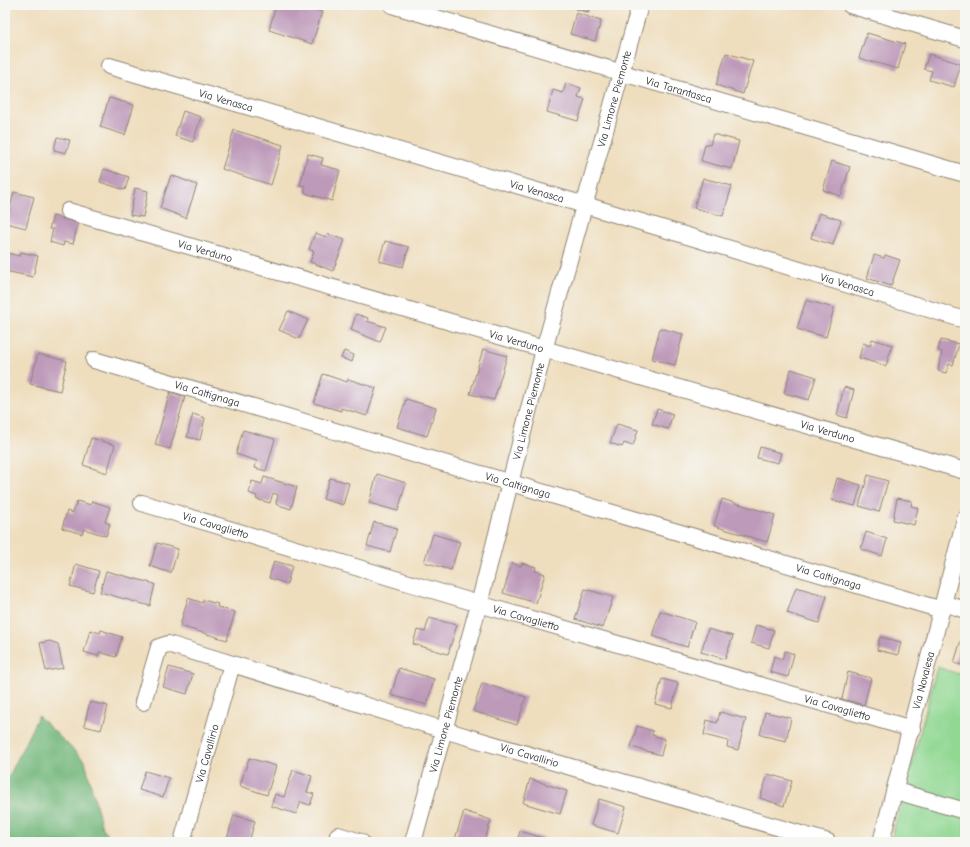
<svg xmlns="http://www.w3.org/2000/svg" width="970" height="847" font-family="'Comic Neue',sans-serif">
	<style>
		.green { fill: #91d893; stroke: #5e825f }
		.forest { fill: #74b87d; stroke: #507254 }
		.building { fill: #be9aba }
		.lines { fill: none; stroke-linecap: round; stroke-linejoin: round }
		.minor-casing { stroke: #8d8474; stroke-width: 18 }
		.minor { stroke: #fff; stroke-width: 16 }
		.labels { text-anchor: middle; stroke-width: 3.5; stroke-linejoin: round; paint-order: stroke }
		.street-label { font-size: 11px; fill: #2b2b2b; stroke: #f6f6f2 }
	</style>
	<rect width="100%" height="100%" fill="#f6f6f2"/>
	<filter id="ink" filterUnits="userSpaceOnUse"><feTurbulence type="fractalNoise" baseFrequency=".025" numOctaves="2"/><feDisplacementMap in="SourceGraphic" scale="8" xChannelSelector="R" yChannelSelector="G"/><feConvolveMatrix kernelMatrix="1 2 1 2 8 2 1 2 1" color-interpolation-filters="sRGB"/></filter>
	<filter id="wash" filterUnits="userSpaceOnUse"><feTurbulence type="fractalNoise" baseFrequency=".012" numOctaves="4" result="noise"/><feDisplacementMap in="SourceGraphic" scale="16" xChannelSelector="R" yChannelSelector="G"/><feGaussianBlur stdDeviation="0.9" result="paint"/><feColorMatrix in="noise" values="0 0 0 0 0 0 0 0 0 0 0 0 0 0 0 0 0 1.4 0 .05"/><feComposite in="paint" operator="in"/></filter>
	<g filter="url(#wash)">
		<rect width="100%" height="100%" fill="#efdebe"/>
		<!-- green -->
		<g class="green">
			<path d="M937 667 965 676V804L912 788 907 783Z"/>
			<path d="M903 798 965 818V842H890Z"/>
		</g>
		<!-- forest -->
		<path class="forest" d="M38 716 85 761 102 828 114 842H5V785Z"/>
		<g id="blocks">
			<!-- building -->
			<g class="building">
				<path d="M276 5H298L322 12 312 44 269 30Z"/>
				<path d="M578 5H590L588 12 576 9Z"/>
				<path d="M576 13 601 21 595 41 570 34Z"/>
				<path d="M867 33 905 44 898 69 859 58Z"/>
				<path d="M726 53 753 61 743 94 716 85Z"/>
				<path d="M929 54 961 64 954 87 929 80 932 71 924 69Z"/>
				<path d="M566 83 581 88 578 97 585 99 578 121 547 112 553 90 563 93Z"/>
				<path d="M109 98 134 105 125 135 100 127Z"/>
				<path d="M183 111 201 117 193 142 175 136Z"/>
				<path d="M234 130 283 145 271 185 222 169Z"/>
				<path d="M713 134 739 141 732 169 701 161 705 144 710 145Z"/>
				<path d="M57 137 70 140 66 153 54 150Z"/>
				<path d="M308 154 323 158 321 165 340 170 332 201 305 193V186L300 185Z"/>
				<path d="M832 161 850 167 841 196 823 190Z"/>
				<path d="M104 169 129 177 125 190 100 182Z"/>
				<path d="M171 175 197 185 186 218 160 208Z"/>
				<path d="M703 178 732 186 723 216 694 208Z"/>
				<path d="M135 188 148 191 143 217 130 215Z"/>
				<path d="M14 192 34 197 26 228 6 223Z"/>
				<path d="M819 213 841 220 833 245 811 238Z"/>
				<path d="M53 216 78 223 73 244 64 242 63 246 50 242 53 229H49Z"/>
				<path d="M315 233 326 237 327 234 345 240 333 271 310 262 314 251 309 249Z"/>
				<path d="M385 241 409 247 403 267 379 261Z"/>
				<path d="M21 252 38 256 33 277 5 271 7 253 20 256Z"/>
				<path d="M874 255 884 258 885 255 900 260 891 286 867 278Z"/>
				<path d="M806 300 834 308 826 337 797 329Z"/>
				<path d="M288 311 308 320 299 339 279 330Z"/>
				<path d="M356 314 368 318 367 321 386 327 380 342 351 330Z"/>
				<path d="M660 328 683 334 675 365 652 359Z"/>
				<path d="M872 339 892 345 886 366 859 358 863 343 870 346Z"/>
				<path d="M941 340 959 344 953 365 949 364 946 373 938 371 942 352 938 350Z"/>
				<path d="M483 349 507 356 494 400 470 394Z"/>
				<path d="M344 351 354 355 352 362 341 358Z"/>
				<path d="M38 354 67 361 60 391 30 384Z"/>
				<path d="M791 369 816 377 809 400 784 393Z"/>
				<path d="M323 374 347 382 348 379 376 388 367 416 341 408V411L314 403Z"/>
				<path d="M844 387 854 390 847 418 837 415Z"/>
				<path d="M170 392 185 397 170 449 155 445Z"/>
				<path d="M406 399 436 408 427 436 397 427Z"/>
				<path d="M657 409 673 414 668 429 652 424Z"/>
				<path d="M193 414 205 418 200 440 187 437Z"/>
				<path d="M617 424 638 430 633 446 624 443 622 447 610 443Z"/>
				<path d="M243 430 275 439 266 471 255 468 257 461 236 454Z"/>
				<path d="M91 438 115 445 107 473 83 465Z"/>
				<path d="M760 447 781 453 778 463 757 458Z"/>
				<path d="M377 474 406 483 398 511 369 503Z"/>
				<path d="M868 475 888 481 879 512 859 506Z"/>
				<path d="M264 477 297 487 291 509 276 504 278 495 273 493 270 503 256 499 257 496 249 493 252 481 262 484Z"/>
				<path d="M330 478 349 483 343 505 323 499Z"/>
				<path d="M837 478 861 485 855 506 831 500Z"/>
				<path d="M897 498 912 501 911 506 918 508 914 525 893 520Z"/>
				<path d="M722 499 775 515 767 542 714 526Z"/>
				<path d="M77 501 91 505 92 501 110 507 105 522 110 524 106 536 84 529 82 534 62 528 67 511 73 513Z"/>
				<path d="M374 522 397 528 390 552 367 546Z"/>
				<path d="M866 532 887 539 882 556 861 549Z"/>
				<path d="M433 534 460 542 451 570 424 562Z"/>
				<path d="M157 543 178 549 171 573 150 566Z"/>
				<path d="M274 561 292 566 287 584 269 578Z"/>
				<path d="M512 563 521 566 522 563 536 567 535 571 545 574 536 603 503 593Z"/>
				<path d="M76 564 99 571 93 592 70 586Z"/>
				<path d="M106 571 155 584 150 606 100 592Z"/>
				<path d="M796 587 827 596 819 623 787 613Z"/>
				<path d="M585 589 613 597 603 628 575 619Z"/>
				<path d="M188 598 203 603V600L218 604 217 607 235 612 227 640 180 626Z"/>
				<path d="M660 611 695 622 687 647 652 636Z"/>
				<path d="M429 618 457 625 448 654 413 644 417 630 425 632Z"/>
				<path d="M756 625 774 630 769 648 751 643Z"/>
				<path d="M708 629 733 636 725 659 701 652Z"/>
				<path d="M90 630 100 633 101 630 122 637 116 657 99 652 98 656 84 652Z"/>
				<path d="M964 630H965V666L954 663Z"/>
				<path d="M880 637 901 642 898 655 877 650Z"/>
				<path d="M50 641 58 644 63 668 46 671 40 643Z"/>
				<path d="M785 651 794 654 788 677 770 672 774 656 782 659Z"/>
				<path d="M169 667 193 674 187 694 163 687Z"/>
				<path d="M399 668 434 679 427 705 391 695Z"/>
				<path d="M848 672 871 678 864 705 842 699Z"/>
				<path d="M662 679 678 683 672 708 655 704Z"/>
				<path d="M482 683 526 697 517 725 473 711Z"/>
				<path d="M90 702 108 706 101 730 84 726Z"/>
				<path d="M720 712 746 719 738 750 727 747 728 741 704 735 707 720 717 723Z"/>
				<path d="M765 712 791 718 786 741 760 735Z"/>
				<path d="M637 726 653 731 652 735 665 739 661 755 631 747Z"/>
				<path d="M249 758 276 766 267 795 240 786Z"/>
				<path d="M293 770 312 776 307 792 314 794 310 805 301 802 296 814 271 806 275 794 284 797Z"/>
				<path d="M145 771 169 778 163 797 139 790Z"/>
				<path d="M768 774 792 781 784 806 760 798Z"/>
				<path d="M530 779 567 791 560 814 523 803Z"/>
				<path d="M599 799 626 807 618 833 591 825Z"/>
				<path d="M464 811 491 820 484 842H454Z"/>
				<path d="M234 815 255 821 249 842H226Z"/>
				<path d="M520 831 556 842H517Z"/>
			</g>
		</g>
	</g>
	<g filter="url(#ink)">
		<use href="#blocks" fill-opacity="0" stroke="#8d8474" stroke-width="1"/>
		<g class="lines">
			<defs>
				<g id="minor">
					<path id="s1" d="M392 5 965 174"/>
					<path d="M850 5 965 39"/>
					<path id="s2" d="M109 66 585 205 965 320"/>
					<path id="s3" d="M68 211 965 471"/>
					<path id="s4" d="M94 360 942 610"/>
					<path id="s5" d="M142 503 479 604 912 729"/>
					<path d="M944 603 965 610"/>
					<path id="s6" d="M143 702 159 647 168 644 444 730 828 842"/>
					<path d="M896 791 965 811"/>
					<path d="M338 835 361 842"/>
					<path id="s7" d="M182 842 232 664"/>
					<path id="s8" d="M413 842 479 604 544 350 640 5"/>
					<path id="s9" d="M881 842 965 519"/>
				</g>
			</defs>
			<!-- minor casing -->
			<use href="#minor" class="minor-casing"/>
			<!-- minor -->
			<use href="#minor" class="minor"/>
		</g>
	</g>
	<g class="labels">
		<!-- street labels -->
		<g class="street-label">
			<text dy="4" stroke="none"><textPath href="#s1" startOffset="299">Via Tarantasca</textPath></text>
			<text dy="4" stroke="none"><textPath href="#s8" startOffset="770">Via Limone Piemonte</textPath></text>
			<text dy="4" stroke="none"><textPath href="#s2" startOffset="122">Via Venasca</textPath></text>
			<text dy="4" stroke="none"><textPath href="#s2" startOffset="446">Via Venasca</textPath></text>
			<text dy="4" stroke="none"><textPath href="#s3" startOffset="143">Via Verduno</textPath></text>
			<text dy="4" stroke="none"><textPath href="#s2" startOffset="770">Via Venasca</textPath></text>
			<text dy="4" stroke="none"><textPath href="#s3" startOffset="467">Via Verduno</textPath></text>
			<text dy="4" stroke="none"><textPath href="#s4" startOffset="118">Via Caltignaga</textPath></text>
			<text dy="4" stroke="none"><textPath href="#s8" startOffset="446">Via Limone Piemonte</textPath></text>
			<text dy="4" stroke="none"><textPath href="#s3" startOffset="791">Via Verduno</textPath></text>
			<text dy="4" stroke="none"><textPath href="#s4" startOffset="442">Via Caltignaga</textPath></text>
			<text dy="4" stroke="none"><textPath href="#s5" startOffset="77">Via Cavaglietto</textPath></text>
			<text dy="4" stroke="none"><textPath href="#s4" startOffset="766">Via Caltignaga</textPath></text>
			<text dy="4" stroke="none"><textPath href="#s5" startOffset="401">Via Cavaglietto</textPath></text>
			<text dy="4" stroke="none"><textPath href="#s9" startOffset="167">Via Novalesa</textPath></text>
			<text dy="4" stroke="none"><textPath href="#s5" startOffset="725">Via Cavaglietto</textPath></text>
			<text dy="4" stroke="none"><textPath href="#s8" startOffset="122">Via Limone Piemonte</textPath></text>
			<text dy="4" stroke="none"><textPath href="#s7" startOffset="92">Via Cavallirio</textPath></text>
			<text dy="4" stroke="none"><textPath href="#s6" startOffset="445">Via Cavallirio</textPath></text>
		</g>
	</g>
	<!-- margin -->
	<rect width="970" height="847" fill="none" stroke="#f6f6f2" stroke-width="20"/>
</svg>
